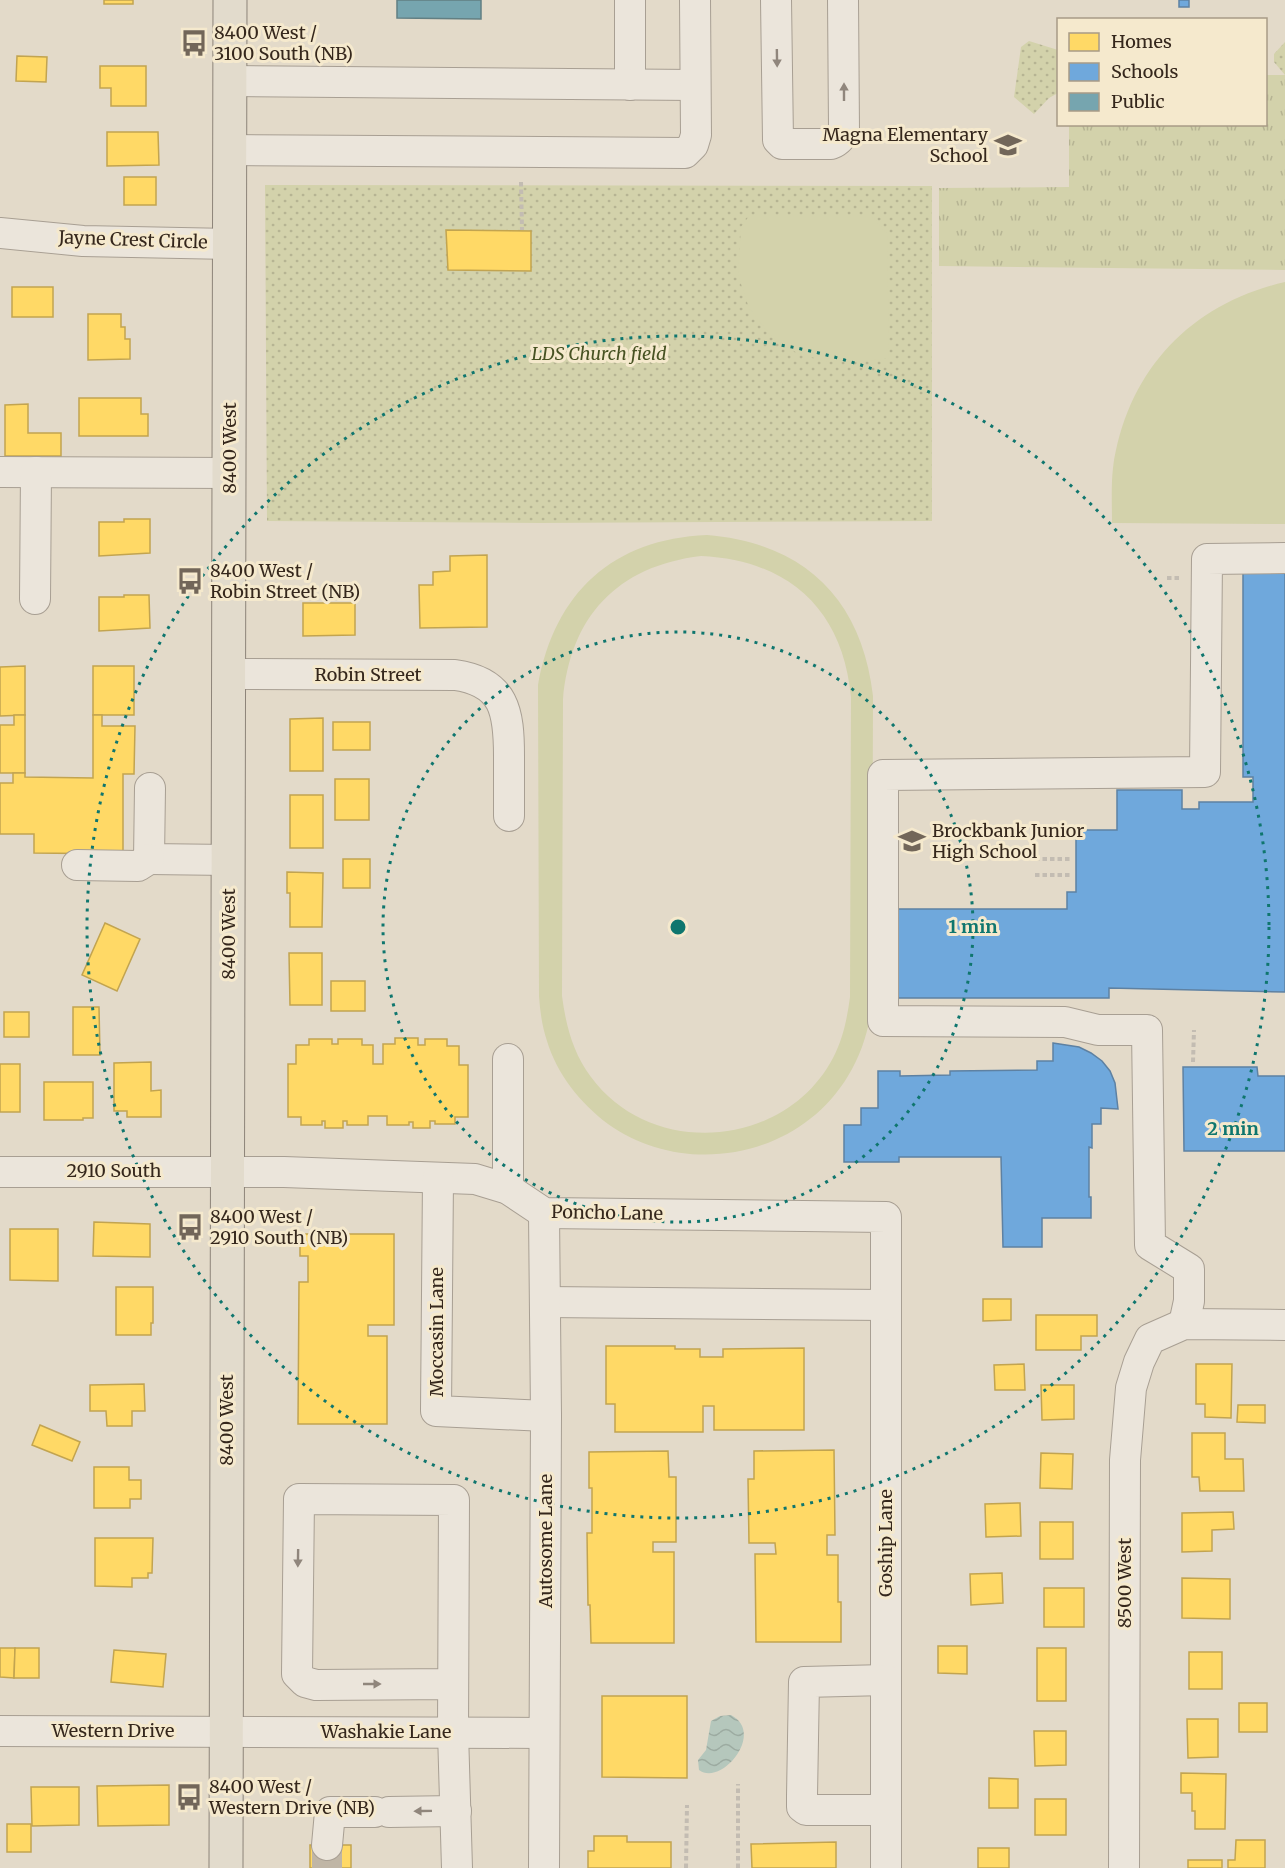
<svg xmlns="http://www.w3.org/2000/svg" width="1285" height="1868" font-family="Merriweather,serif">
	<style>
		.grass { fill: url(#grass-tufts) }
		.park { fill: url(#park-dots) }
		.pitch { fill: #d3d2ab; fill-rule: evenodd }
		.water { fill: url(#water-waves) }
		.homes { fill: #ffd966; stroke: #c2a450; stroke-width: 1.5 }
		.schools { fill: #6fa8dc; stroke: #5e81a2; stroke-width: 1.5 }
		.public { fill: #76a5af; stroke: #627f83; stroke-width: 1.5 }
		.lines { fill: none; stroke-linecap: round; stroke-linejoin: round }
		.minor-tunnel { stroke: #c0b6a6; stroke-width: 30; stroke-dasharray: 30 15; stroke-linecap: butt }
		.minor-casing { stroke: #a89f93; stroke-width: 32 }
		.major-casing { stroke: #8d8479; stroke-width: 35 }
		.path { stroke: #c3bcb2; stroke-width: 4; stroke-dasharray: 4.5 3; stroke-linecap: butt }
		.minor { stroke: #ebe5db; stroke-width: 30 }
		.major { stroke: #e2dbcc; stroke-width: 33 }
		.oneway { fill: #90867c }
		.ring { fill: none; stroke: #0f766e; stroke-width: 3; stroke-dasharray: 3 6 }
		.labels { text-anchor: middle; stroke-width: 6; stroke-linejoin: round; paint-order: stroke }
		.poi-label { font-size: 18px; fill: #35271c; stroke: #f5e9cd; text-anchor: start }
		.street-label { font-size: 18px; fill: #35271c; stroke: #f5e9cd }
		.park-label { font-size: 18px; font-style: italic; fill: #475222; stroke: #f5e9cd }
		.centre { fill: #0f766e; stroke: #f5e9cd; stroke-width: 3 }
		.ring-label { font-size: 18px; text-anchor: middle; font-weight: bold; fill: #0f766e; stroke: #f5e9cd; stroke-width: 6; stroke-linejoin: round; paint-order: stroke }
	</style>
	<defs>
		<pattern id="grass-tufts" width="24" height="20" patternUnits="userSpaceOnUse" patternTransform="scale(1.5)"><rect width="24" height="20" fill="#d3d2ab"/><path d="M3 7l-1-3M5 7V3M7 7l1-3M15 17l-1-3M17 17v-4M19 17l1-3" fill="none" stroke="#b6b493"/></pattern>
		<pattern id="park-dots" width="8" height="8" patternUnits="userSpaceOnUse" patternTransform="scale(1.5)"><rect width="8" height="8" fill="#d3d2ab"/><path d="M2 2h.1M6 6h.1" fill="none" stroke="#b6b493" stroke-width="1.8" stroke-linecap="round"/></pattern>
		<pattern id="water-waves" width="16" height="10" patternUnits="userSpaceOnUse" patternTransform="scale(1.5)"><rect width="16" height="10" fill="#b5c7bc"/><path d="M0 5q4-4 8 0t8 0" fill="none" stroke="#9caba1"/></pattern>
	</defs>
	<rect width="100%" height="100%" fill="#e3dac9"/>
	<!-- grass -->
	<path class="grass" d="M1266 75H1285V270L939 266V188L1069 187V125L1266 124Z"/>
	<!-- park -->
	<g class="park">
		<path d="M1029 41 1058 50V93L1049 98 1034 114 1014 97 1021 47Z"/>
		<path d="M1285 42V75L1274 62V54Z"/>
		<path d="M265 185 932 186V521L540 523 267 521Z"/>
	</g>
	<!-- pitch -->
	<g class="pitch">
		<path d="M749 216H872L887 234 889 358 858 362 825 361 797 353 772 337 749 308 738 275 741 227Z"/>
		<path d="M1285 282V524L1112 523C1112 505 1111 485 1113 468 1127 371 1190 304 1285 282Z"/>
		<path d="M707 535C804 543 862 599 873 696L872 1007C868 1032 861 1055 848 1076 799 1158 685 1179 608 1124 580 1103 557 1074 547 1041 542 1026 540 1011 539 996L538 685C555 592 613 539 707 535ZM701 556C789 560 843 610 851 697L850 997C847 1019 843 1039 833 1058 785 1149 651 1159 591 1077 573 1053 566 1026 562 996L563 700C570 617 617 566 701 556Z"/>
	</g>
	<!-- water -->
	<path class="water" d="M731 1715C766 1733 721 1787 699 1770L698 1760 706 1750 711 1721 720 1716Z"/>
	<!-- homes -->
	<g class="homes">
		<rect x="104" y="0" width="29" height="4"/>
		<path d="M17 56 47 57 46 82 16 81Z"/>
		<path d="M100 66H146V106H111V88H100Z"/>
		<path d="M107 132H158L159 165 107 166Z"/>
		<rect x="124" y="177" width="32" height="28"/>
		<path d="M446 230 531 231V271L448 270Z"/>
		<rect x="12" y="287" width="41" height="30"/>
		<path d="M88 314H121V327H125V339H130V359L88 360Z"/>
		<path d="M79 398H141V414H148V436H79Z"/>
		<path d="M28 404V433H61V456H5V405Z"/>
		<path d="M124 519H150V553L99 556V522H124Z"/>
		<path d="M487 555V627L420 628 419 585H433V572L450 571V556Z"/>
		<path d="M124 595H149L150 628 99 631V597H124Z"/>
		<path d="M303 603H355V635L303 636Z"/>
		<path d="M25 666V715L0 716V667Z"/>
		<rect x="93" y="666" width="41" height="49"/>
		<path d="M14 715H25V773H0V725H14Z"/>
		<path d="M93 715H102V726H135L134 774H123V854L34 853V834H0V783H13V773H25V777L93 778Z"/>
		<path d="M323 718V771H290V719Z"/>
		<rect x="333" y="722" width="37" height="28"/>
		<rect x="335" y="779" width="34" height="41"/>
		<rect x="290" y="795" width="33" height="53"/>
		<rect x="343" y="859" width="27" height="29"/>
		<path d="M287 872 323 873 322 927H290V893H287Z"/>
		<path d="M105 923 140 939 117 991 82 975Z"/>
		<path d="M289 953H322V1005H290Z"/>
		<rect x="331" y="981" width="34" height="30"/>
		<path d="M73 1007H99L100 1055H73Z"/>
		<rect x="4" y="1012" width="25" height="25"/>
		<path d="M395 1038H418V1045H425V1039H447V1046H459V1065H468V1117H455V1124H435V1121H430V1128H413V1122H409V1125H387V1116H368V1125H347V1121H343V1128H325V1121H322V1125H301V1117H288V1064H296V1045H309V1039H332V1044H338V1039H362V1045H373V1064H383V1044H395Z"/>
		<path d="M151 1062V1091L161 1090V1117H127V1111H114V1063Z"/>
		<rect x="0" y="1064" width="20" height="48"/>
		<path d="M44 1082H93V1118H83V1120H44Z"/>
		<path d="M94 1222 150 1224V1257L93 1256Z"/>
		<path d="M10 1229H58V1281L10 1280Z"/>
		<path d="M300 1234H394V1325H368V1336H387V1424H298L299 1282H308V1256H300Z"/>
		<path d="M116 1287H153V1323H151V1335H116Z"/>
		<path d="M983 1299H1011V1320L983 1321Z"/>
		<path d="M1036 1315H1097V1336H1081V1350H1036Z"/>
		<path d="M606 1346H675V1349H700V1357H723V1349L804 1348V1430H714V1406H703V1432H615V1404H606Z"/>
		<path d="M1024 1364 1025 1390H995L994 1365Z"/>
		<path d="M1196 1364H1232L1231 1418 1205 1417V1404H1196Z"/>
		<path d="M144 1384 145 1411H132V1426H107L106 1411H90V1385Z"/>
		<path d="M1041 1385H1074V1419L1042 1420Z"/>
		<path d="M1238 1405H1265V1423L1237 1422Z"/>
		<path d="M40 1425 80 1442 72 1461 32 1445Z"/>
		<path d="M1192 1433H1225V1459H1243L1244 1491H1200L1199 1477H1192Z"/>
		<path d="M834 1450 835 1535H827V1555H838V1602H841V1642H756L755 1554H776L775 1543H749L748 1479H754V1451Z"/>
		<path d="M668 1451 669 1477H676V1542H653V1552H674V1643H591L590 1605H588L587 1533H592V1488H589V1452Z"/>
		<path d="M1041 1453 1073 1454 1072 1489 1040 1488Z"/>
		<path d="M94 1467H129V1480H141V1499H130V1508H94Z"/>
		<path d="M1020 1503 1021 1536 986 1537 985 1504Z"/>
		<path d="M1233 1512 1234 1529 1212 1530V1551L1182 1552V1513Z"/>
		<rect x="1040" y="1522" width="33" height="37"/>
		<path d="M95 1538H153L152 1573H148V1578H132V1587L95 1586Z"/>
		<path d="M1002 1573 1003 1603 971 1605 970 1574Z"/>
		<path d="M1182 1578 1230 1579V1619L1182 1618Z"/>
		<rect x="1044" y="1588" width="40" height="39"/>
		<path d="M938 1646H967V1674L938 1673Z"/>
		<path d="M0 1648H15L14 1678 0 1677Z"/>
		<path d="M15 1648H39V1678H14Z"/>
		<rect x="1037" y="1648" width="29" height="53"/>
		<path d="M114 1650 166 1654 163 1687 111 1682Z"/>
		<rect x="1189" y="1652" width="33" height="37"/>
		<path d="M602 1696H687V1778L602 1777Z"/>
		<rect x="1239" y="1703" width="28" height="29"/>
		<path d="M1187 1719H1218V1757L1188 1758Z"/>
		<path d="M1034 1731H1066V1765L1035 1766Z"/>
		<path d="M1181 1773 1226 1774 1225 1829H1195V1811H1192V1793H1181Z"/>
		<path d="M989 1778 1018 1779V1808H989Z"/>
		<path d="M169 1785V1825L98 1826 97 1786Z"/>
		<path d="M31 1787H79V1825L32 1826Z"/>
		<rect x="1035" y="1799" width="31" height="36"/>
		<rect x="7" y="1824" width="24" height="28"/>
		<path d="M594 1836H627V1842H671V1868H588V1851H594Z"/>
		<path d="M1236 1840H1265V1868H1228V1860H1235Z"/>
		<path d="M836 1842V1868H752L751 1844Z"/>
		<rect x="310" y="1845" width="41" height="23"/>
		<rect x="978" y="1848" width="31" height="20"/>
		<rect x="1188" y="1860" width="34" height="8"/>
	</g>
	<!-- schools -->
	<g class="schools">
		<rect x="1179" y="0" width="10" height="7"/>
		<path d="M1243 573H1285V992L1109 988V998H895V909H1067V892H1076V830H1117V790H1182V809H1199V802H1253V777H1243Z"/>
		<path d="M1053 1043 1079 1047 1091 1053 1102 1061 1110 1071 1115 1083 1118 1109 1101 1108V1124H1092V1148L1089 1147V1197H1091V1218H1042V1247H1003L1001 1157H899V1162H844V1125H861V1108H878V1071H900V1076L950 1075V1071L1037 1070V1061H1053Z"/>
		<path d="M1183 1067H1257L1258 1076H1285V1151H1184Z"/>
	</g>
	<!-- public -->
	<path class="public" d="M397 0H481V19L397 18Z"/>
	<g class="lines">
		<!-- minor-tunnel -->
		<path class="minor-tunnel" d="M327 1845V1868"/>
		<defs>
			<g id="minor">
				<path d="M630 0V85"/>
				<path d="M776 0 778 140 782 144H831C839 141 842 137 844 129L843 0"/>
				<path d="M231 81 695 85"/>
				<path d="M230 150 685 153 693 145 696 135 695 0"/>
				<path d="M0 233 83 241 230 244"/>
				<path d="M0 472 230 473"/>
				<path d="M35 599 36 472"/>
				<path d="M229 674 455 675C505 682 509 712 509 756 509 776 509 796 509 816"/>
				<path d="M150 788 149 859 229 860"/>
				<path d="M77 865 138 866 149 859"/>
				<path d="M508 1059V1189"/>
				<path d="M0 1172H284L475 1179 508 1189 544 1213 886 1217V1868"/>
				<path d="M438 1178 436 1411 546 1416"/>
				<path d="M545 1302 885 1305"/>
				<path d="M1184 1324 1189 1301V1269L1150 1245 1147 1030H1098L1065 1022 883 1021V775L1205 772 1207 559 1285 558"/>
				<path d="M886 1680 804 1682 802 1796V1807L806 1810H886"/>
				<path d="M453 1684 316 1685 305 1682 297 1674 299 1499 454 1500 453 1732 457 1868"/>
				<path d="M0 1731 544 1733"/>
				<path d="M389 1812 456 1811"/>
				<path d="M327 1845 330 1812H375"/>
				<path d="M544 1868 546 1416 544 1213"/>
				<path d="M1124 1868 1125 1460 1131 1388 1139 1362 1150 1339 1184 1324 1285 1325"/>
			</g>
			<path id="major" d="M226 1868 230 0"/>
		</defs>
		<!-- minor casing -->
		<use href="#minor" class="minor-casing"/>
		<!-- major casing -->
		<use href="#major" class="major-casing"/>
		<!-- path -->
		<g class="path">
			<path d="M521 182 522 230"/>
			<path d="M1167 578H1182"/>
			<path d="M1035 859H1070"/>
			<path d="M1035 875H1071"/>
			<path d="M1193 1062 1194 1030"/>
			<path d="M686 1868 687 1805"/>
			<path d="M738 1868V1784"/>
		</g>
		<!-- minor -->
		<use href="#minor" class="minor"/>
		<!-- major -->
		<use href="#major" class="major"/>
	</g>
	<!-- one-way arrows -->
	<defs><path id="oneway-solid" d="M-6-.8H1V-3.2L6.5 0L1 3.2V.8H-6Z" transform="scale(1.5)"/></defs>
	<g class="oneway">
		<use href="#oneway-solid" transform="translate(777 58) rotate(89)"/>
		<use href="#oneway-solid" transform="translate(844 92) rotate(-90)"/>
		<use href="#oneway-solid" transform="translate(298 1558) rotate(91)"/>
		<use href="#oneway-solid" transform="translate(372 1684)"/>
		<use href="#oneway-solid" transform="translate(423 1811) rotate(179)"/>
	</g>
	<!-- distance rings -->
	<g class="ring">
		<circle cx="678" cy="927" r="295"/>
		<circle cx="678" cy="927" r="591"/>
	</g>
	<!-- icons -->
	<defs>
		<symbol id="bus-bare" viewBox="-9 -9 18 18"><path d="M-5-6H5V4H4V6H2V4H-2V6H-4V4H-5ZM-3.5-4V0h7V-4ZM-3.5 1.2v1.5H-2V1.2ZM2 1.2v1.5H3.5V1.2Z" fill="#726659" stroke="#f5e9cd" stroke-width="2.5" paint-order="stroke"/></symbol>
		<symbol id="school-bare" viewBox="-9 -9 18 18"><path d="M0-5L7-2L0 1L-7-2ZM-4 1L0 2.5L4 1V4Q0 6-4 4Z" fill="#726659" stroke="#f5e9cd" stroke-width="2.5" paint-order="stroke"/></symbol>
	</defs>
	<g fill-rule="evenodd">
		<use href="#bus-bare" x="175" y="24" width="38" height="38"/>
		<use href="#school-bare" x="989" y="126" width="38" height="38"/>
		<use href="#bus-bare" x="171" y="562" width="38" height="38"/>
		<use href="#school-bare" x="893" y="822" width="38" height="38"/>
		<use href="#bus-bare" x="171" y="1208" width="38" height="38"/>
		<use href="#bus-bare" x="170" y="1778" width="38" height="38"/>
	</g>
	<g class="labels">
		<!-- poi labels -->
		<g class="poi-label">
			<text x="214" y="39">8400 West /<tspan x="214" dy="21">3100 South (NB)</tspan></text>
			<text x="988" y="141" text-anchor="end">Magna Elementary<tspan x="988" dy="21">School</tspan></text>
			<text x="210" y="577">8400 West /<tspan x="210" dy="21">Robin Street (NB)</tspan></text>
			<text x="932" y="837">Brockbank Junior<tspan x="932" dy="21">High School</tspan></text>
			<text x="210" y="1223">8400 West /<tspan x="210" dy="21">2910 South (NB)</tspan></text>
			<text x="209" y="1793">8400 West /<tspan x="209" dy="21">Western Drive (NB)</tspan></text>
		</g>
		<!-- street labels -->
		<g class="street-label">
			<text transform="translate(133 240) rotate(2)" y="6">Jayne Crest Circle</text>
			<text transform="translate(230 448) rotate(-90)" y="6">8400 West</text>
			<text x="368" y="681">Robin Street</text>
			<text transform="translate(229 934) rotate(-90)" y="6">8400 West</text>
			<text x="114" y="1177">2910 South</text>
			<text transform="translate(607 1213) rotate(1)" y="6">Poncho Lane</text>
			<text transform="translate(437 1332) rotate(-90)" y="6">Moccasin Lane</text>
			<text transform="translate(227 1420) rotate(-90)" y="6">8400 West</text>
			<text transform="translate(546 1541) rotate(-90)" y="6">Autosome Lane</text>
			<text transform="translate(886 1543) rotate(-90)" y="6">Goship Lane</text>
			<text transform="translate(1125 1583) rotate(-90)" y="6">8500 West</text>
			<text x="113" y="1737">Western Drive</text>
			<text x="386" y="1738">Washakie Lane</text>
		</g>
		<!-- park labels -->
		<g class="park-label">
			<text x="599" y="360">LDS Church field</text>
		</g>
	</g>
	<circle cx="678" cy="927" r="9" class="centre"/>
	<g class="ring-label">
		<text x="973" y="933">1 min</text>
		<text x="1233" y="1135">2 min</text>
	</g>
	<!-- legend -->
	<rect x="1057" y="18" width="210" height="108" fill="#f5e9cd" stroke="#a89b86" stroke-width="1.5"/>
	<rect x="1069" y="33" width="30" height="18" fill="#ffd966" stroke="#a89b86" stroke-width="1.5"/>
	<text x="1111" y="48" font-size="18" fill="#35271c">Homes</text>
	<rect x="1069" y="63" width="30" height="18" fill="#6fa8dc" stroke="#a89b86" stroke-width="1.5"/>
	<text x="1111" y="78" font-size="18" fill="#35271c">Schools</text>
	<rect x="1069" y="93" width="30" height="18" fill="#76a5af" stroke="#a89b86" stroke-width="1.5"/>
	<text x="1111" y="108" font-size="18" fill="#35271c">Public</text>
</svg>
